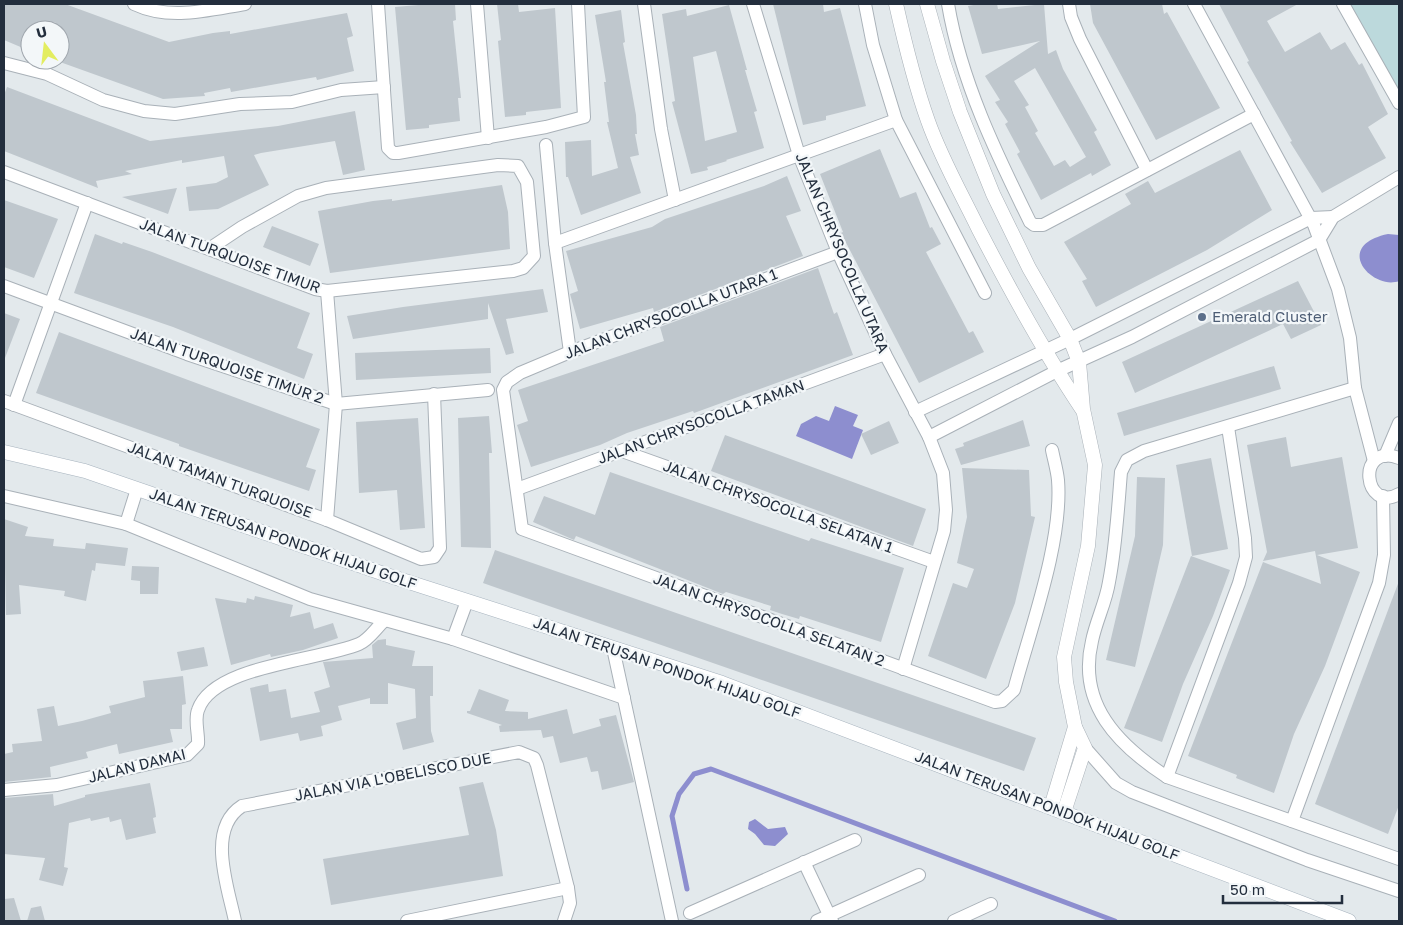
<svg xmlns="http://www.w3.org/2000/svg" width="1403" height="925" font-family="'Golos Text',sans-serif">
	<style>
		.green { fill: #bcd9dc }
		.water { fill: #8d8ecf }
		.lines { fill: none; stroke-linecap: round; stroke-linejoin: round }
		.stream { stroke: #8d8ecf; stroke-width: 5 }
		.building { fill: #bfc7cd; fill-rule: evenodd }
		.minor-casing { stroke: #a9b1b8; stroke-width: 14 }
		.tertiary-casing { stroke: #a9b1b8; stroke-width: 15 }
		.secondary-casing { stroke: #a7b3be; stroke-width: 15 }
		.minor { stroke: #fff; stroke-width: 12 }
		.tertiary { stroke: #fff; stroke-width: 14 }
		.secondary { stroke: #fff; stroke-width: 14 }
		.service-dot { fill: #5c6f8a; stroke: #f3f7f9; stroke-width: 2 }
		.labels { text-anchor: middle; stroke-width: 4.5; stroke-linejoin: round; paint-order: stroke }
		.street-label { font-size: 15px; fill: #232e3d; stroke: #f3f7f9 }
		.service-label { font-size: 15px; fill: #4e5e75; stroke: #f3f7f9; text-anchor: start }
	</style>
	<rect width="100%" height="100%" fill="#e3e9ec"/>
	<!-- green -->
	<path class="green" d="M1342 4H1399V106Z"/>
	<!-- water -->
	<g class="water">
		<path d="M1388 234 1399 235V281C1373 291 1331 246 1388 234Z"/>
		<path d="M835 406 858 415 853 426 863 430 852 459 796 436 801 424 816 416 829 421Z"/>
		<path d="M755 819 768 829 785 827 788 834 775 846 764 845 755 834 748 829 749 822Z"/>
	</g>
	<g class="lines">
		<!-- stream -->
		<path class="stream" d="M687 889 672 816 679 794 694 774 711 769 1115 921"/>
	</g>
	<!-- building -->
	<g class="building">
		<path d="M4 4H65L169 42 213 33 230 31V34L347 13 353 36 347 38 354 71 317 80 316 77 231 92 230 88 204 93 205 96 163 99 60 62V30H30V51L4 40Z"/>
		<path d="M430 4H455L456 20 453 21 461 98H458L460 121 429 125V128L406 130 395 7Z"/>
		<path d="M497 4H518L519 12 555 8 561 108 526 112V115L505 117 498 41 501 40Z"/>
		<path d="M773 4H823L824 12 840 8 866 106 826 116V120L803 125Z"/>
		<path d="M979 4H997L998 9 1044 4 1048 54 1056 50 1063 69 1097 130 1094 132 1111 165 1092 176 1091 173 1041 200 1017 154 1020 152 1005 124 1008 122 995 102 1000 100 985 76 1040 41 982 54 968 6ZM1035 68 1086 157 1070 167 1065 160 1054 166 1035 133 1038 131 1025 107 1029 105 1014 81Z"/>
		<path d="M1090 4H1162L1164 14 1167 12 1220 108 1156 140 1093 23Z"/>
		<path d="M1219 4H1298L1267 21 1285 52 1320 32 1331 50 1345 42 1359 65 1362 63 1388 114 1368 127 1386 158 1322 193 1290 142 1292 141 1247 62 1249 61Z"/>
		<path d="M729 5 747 70H745L757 111 754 112 764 148 726 160 727 161 707 167 708 170 691 174 672 102 675 101 662 14 686 9 687 16ZM716 51 737 132 705 141 693 57Z"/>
		<path d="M621 10 625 42 623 43 636 115 637 134H635L639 155 630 157 641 193 581 215 568 177H566L565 142 591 140 592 176 618 168 607 122H609L604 82H606L595 15Z"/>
		<path d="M7 87 150 141 278 126 355 111 365 170 343 175 335 141 261 153 254 155 269 185 218 209 189 211 186 187 216 183 228 177 224 156 182 163V160L125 171 132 174 96 181 98 188 4 151V95Z"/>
		<path d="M880 149 900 198 916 192 930 228 932 227 941 244 926 252 969 333 973 331 984 352 919 383 841 233 843 232 820 174Z"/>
		<path d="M1240 150 1272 210 1207 250 1096 307 1082 281 1087 279 1064 242 1131 204 1125 194 1148 181 1155 193Z"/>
		<path d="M787 176 801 211 786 216 803 256 654 312 653 308 580 329 570 294 578 291 566 251 652 227 665 219 764 186Z"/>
		<path d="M502 185 508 212 510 249 330 273 318 211 373 201 392 199V201Z"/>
		<path d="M177 188 168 214 122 197Z"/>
		<path d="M4 200 58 219 34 278 4 267Z"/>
		<path d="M272 226 319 244 310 266 263 247Z"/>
		<path d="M95 234 122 244 123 242 152 252 310 313 297 348 313 354 304 379 173 327 74 293Z"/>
		<path d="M818 268 834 314 837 312 853 355 694 413 693 411 627 433 600 445 531 467 517 425 528 421 518 390 664 341 660 327Z"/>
		<path d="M1298 281 1321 325 1291 339 1283 324 1135 393 1122 362Z"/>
		<path d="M543 289 548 312 506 319 514 353 506 355 488 303V319L353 339 347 316 403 307Z"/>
		<path d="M4 313 20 319 5 358H4Z"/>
		<path d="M59 332 320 429 306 467 316 470 309 491 179 446V444L36 393Z"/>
		<path d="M490 348 491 373 356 380 355 353Z"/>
		<path d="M1274 366 1281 389 1124 436 1117 413Z"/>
		<path d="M489 416 492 453H489L491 548 461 547 458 418Z"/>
		<path d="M418 418 425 528 400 530 397 490 359 493 356 422Z"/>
		<path d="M1023 420 1030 446 961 465 955 449 964 446 963 443Z"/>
		<path d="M889 421 899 443 871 455 861 434Z"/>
		<path d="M725 435 926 509 913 546 711 471Z"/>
		<path d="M1286 437 1291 467 1342 457 1358 548 1317 555 1360 572 1325 666 1294 734 1274 793 1236 778 1237 775 1188 756 1263 562 1321 584 1315 551 1263 561 1267 552 1247 445Z"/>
		<path d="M1211 458 1228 549 1192 556 1176 465Z"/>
		<path d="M962 468 1029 470 1031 516 1035 517 1015 603 986 679 928 656 953 583 967 588 974 569 957 563 967 517Z"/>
		<path d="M610 472 809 541 811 538 904 568 881 642 800 616 799 619 782 614 770 610 771 606 726 592 723 594 576 536 574 540 533 522 544 496 595 515Z"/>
		<path d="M1137 477 1165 478 1163 545 1135 667 1106 660 1135 536Z"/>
		<path d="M4 519 28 527 25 536 54 539 53 546 85 549 86 543 128 548 125 566 96 563 95 571 92 570 86 601 64 596 65 591 19 585 21 614 6 615Z"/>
		<path d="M495 550 1036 738 1024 771 483 583Z"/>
		<path d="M1191 556 1230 570 1213 616 1183 684 1162 742 1124 728Z"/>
		<path d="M132 566 159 567 158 594H140V581L131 580Z"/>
		<path d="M1399 581V805L1388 834 1315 804Z"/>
		<path d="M255 596 293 605 290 617 310 612 314 629 333 623 338 638 303 650 271 657 270 654 231 665 215 598 246 603 247 598 254 600Z"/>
		<path d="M386 639V645L415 651 412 666H433V696H430L431 731 434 742 403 750 396 723 416 718 415 689 388 683V704H370V698L338 706 342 720 321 726 323 736 300 741 298 733 260 741 250 688 268 684 269 692 286 689 291 718 320 712 314 692 330 687 323 662 373 658 372 645 378 640Z"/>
		<path d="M204 647 208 666 181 671 177 652Z"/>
		<path d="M183 676 186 704 182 705V729H170L173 742 119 754 117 744 86 752 88 758 50 767 51 777 4 782V754L13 752 12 744 42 741 37 709 54 706 58 726 82 721 111 713 109 706 145 697 143 681Z"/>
		<path d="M479 689 509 700 505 711 528 712V719L567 709 573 734 601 726 599 719 616 715 634 782 602 790 598 771 591 772 587 757 560 763 553 736 543 738 541 730 500 732 499 726 502 725 467 713V711H470Z"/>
		<path d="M483 782 496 830 503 876 331 905 323 859 469 835 459 787Z"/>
		<path d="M150 783 155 809 156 817 153 818 156 833 126 840 121 819 110 822 109 817 91 821 90 818 69 823 64 867 68 868 63 886 39 880 45 858 4 854V798L53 794 54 806 85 797V795Z"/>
		<path d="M14 898 21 921H4V899Z"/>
		<path d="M41 906 45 921H27L31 908Z"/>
	</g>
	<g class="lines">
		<defs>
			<g id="minor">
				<path d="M134 4C170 21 208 10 245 4"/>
				<path d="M378 4 388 148 393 153H398L546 127 584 117 578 4"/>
				<path d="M477 4 488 138"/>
				<path d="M644 4 661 129 675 200"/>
				<path d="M753 4 799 155 838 252 885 354 929 437 943 473 946 510 944 531 903 669"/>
				<path d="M865 4 873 45 896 120 985 293"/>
				<path d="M948 4C961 81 996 153 1030 222L1034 225H1043L1254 114"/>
				<path d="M1069 4 1071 17 1080 39 1147 170"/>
				<path d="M1194 4 1314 225 1338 289 1350 338 1355 388 1374 461"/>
				<path d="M1343 4 1399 103"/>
				<path d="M4 63 47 74 103 100 144 111 175 114 240 104 292 102 341 90 384 87"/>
				<path d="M546 145 555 243 570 352"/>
				<path d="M4 172 315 289 327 291 513 271 523 268 534 256 527 182 518 166 498 165 326 188 298 196 242 227 209 249"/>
				<path d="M555 243 896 120"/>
				<path d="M838 252 570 352 520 373 507 382 503 390 522 529 995 702 1002 701 1014 690C1030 630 1063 541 1058 480 1057 470 1054 460 1052 450"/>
				<path d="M4 286 187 354 336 404 488 390"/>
				<path d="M1355 388 1144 451 1127 460 1121 472C1118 508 1116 546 1109 582 1106 602 1096 621 1092 641 1077 704 1118 745 1167 777L1399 859"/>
				<path d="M4 401 327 520 421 559 434 557 440 548 434 394"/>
				<path d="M14 405 87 203"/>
				<path d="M915 412 1070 339 1311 218 1333 217"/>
				<path d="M929 437 1057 371 1132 337 1319 240 1333 217 1399 177"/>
				<path d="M622 451 934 562"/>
				<path d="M1385 456 1399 423"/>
				<path d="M1399 458C1355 442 1364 514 1399 494"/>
				<path d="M517 489 885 354"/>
				<path d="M4 496 126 524 310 599 453 639 624 698"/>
				<path d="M327 520 336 404 327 291"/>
				<path d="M126 524 137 489"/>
				<path d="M453 639 467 601"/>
				<path d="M613 648 672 921"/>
				<path d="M1085 748 1116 783 1132 792 1307 860 1399 891"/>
				<path d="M1167 777 1239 583 1246 557 1245 538 1228 427"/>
				<path d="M4 790 57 785 187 755 198 744C199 734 194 720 198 710 213 665 318 661 359 644 369 640 376 628 384 621"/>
				<path d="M1292 821 1379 583 1384 555 1383 496"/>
				<path d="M804 862 832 921"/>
				<path d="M690 913 855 840"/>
				<path d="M235 921C228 887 206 829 242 806L519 752 534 758 537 765 568 888 570 903 564 921"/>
				<path d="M407 921 568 888"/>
				<path d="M817 921 919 875"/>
				<path d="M954 921 991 904"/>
			</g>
			<g id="tertiary">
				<path d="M896 4C905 44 914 82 928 121 941 158 961 193 978 228 1010 290 1043 351 1082 409"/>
				<path d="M927 4 943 61 960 112 993 194 1029 268 1070 339 1079 362 1083 409 1095 465 1088 546 1064 657 1066 682 1075 727 1085 748 1064 812"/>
				<path d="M1051 807 1075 727"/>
			</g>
			<path id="secondary" d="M4 452 85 471 393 577 722 683 1349 921"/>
		</defs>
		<!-- minor casing -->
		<use href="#minor" class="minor-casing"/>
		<!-- tertiary casing -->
		<use href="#tertiary" class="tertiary-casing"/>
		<!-- secondary casing -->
		<use href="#secondary" class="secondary-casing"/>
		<!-- minor -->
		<use href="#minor" class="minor"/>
		<!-- tertiary -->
		<use href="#tertiary" class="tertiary"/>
		<!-- secondary -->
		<use href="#secondary" class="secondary"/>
	</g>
	<!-- markers -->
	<circle class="service-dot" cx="1202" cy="317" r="5"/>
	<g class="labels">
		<!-- street labels -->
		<g class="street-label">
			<text transform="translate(842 253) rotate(67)" y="5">JALAN CHRYSOCOLLA UTARA</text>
			<text transform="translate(230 256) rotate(20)" y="5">JALAN TURQUOISE TIMUR</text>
			<text transform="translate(671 314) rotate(-21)" y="5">JALAN CHRYSOCOLLA UTARA 1</text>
			<text transform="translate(227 366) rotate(19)" y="5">JALAN TURQUOISE TIMUR 2</text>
			<text transform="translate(701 422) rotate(-20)" y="5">JALAN CHRYSOCOLLA TAMAN</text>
			<text transform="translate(220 480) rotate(20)" y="5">JALAN TAMAN TURQUOISE</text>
			<text transform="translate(778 507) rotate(20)" y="5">JALAN CHRYSOCOLLA SELATAN 1</text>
			<text transform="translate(283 539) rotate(19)" y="5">JALAN TERUSAN PONDOK HIJAU GOLF</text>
			<text transform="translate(769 620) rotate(20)" y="5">JALAN CHRYSOCOLLA SELATAN 2</text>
			<text transform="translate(667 668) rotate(19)" y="5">JALAN TERUSAN PONDOK HIJAU GOLF</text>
			<text transform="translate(137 766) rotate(-14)" y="5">JALAN DAMAI</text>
			<text transform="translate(393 777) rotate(-11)" y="5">JALAN VIA L'OBELISCO DUE</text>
			<text transform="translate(1047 806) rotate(21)" y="5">JALAN TERUSAN PONDOK HIJAU GOLF</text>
		</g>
		<!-- service labels -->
		<g class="service-label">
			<text x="1212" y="322">Emerald Cluster</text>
		</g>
	</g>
	<!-- border -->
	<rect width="1403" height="925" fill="none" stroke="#232e3d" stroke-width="10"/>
	<!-- north arrow -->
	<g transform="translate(45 45) rotate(345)"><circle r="24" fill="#f3f7f9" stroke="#a0a7ae"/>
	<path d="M0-4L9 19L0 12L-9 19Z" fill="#e3ed60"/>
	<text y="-8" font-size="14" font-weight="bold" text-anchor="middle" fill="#232e3d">U</text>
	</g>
	<!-- scale -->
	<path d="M1223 895v8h119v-8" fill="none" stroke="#232e3d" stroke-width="2.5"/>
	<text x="1230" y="895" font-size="15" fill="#232e3d" stroke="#f3f7f9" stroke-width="4" paint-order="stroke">50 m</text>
</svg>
